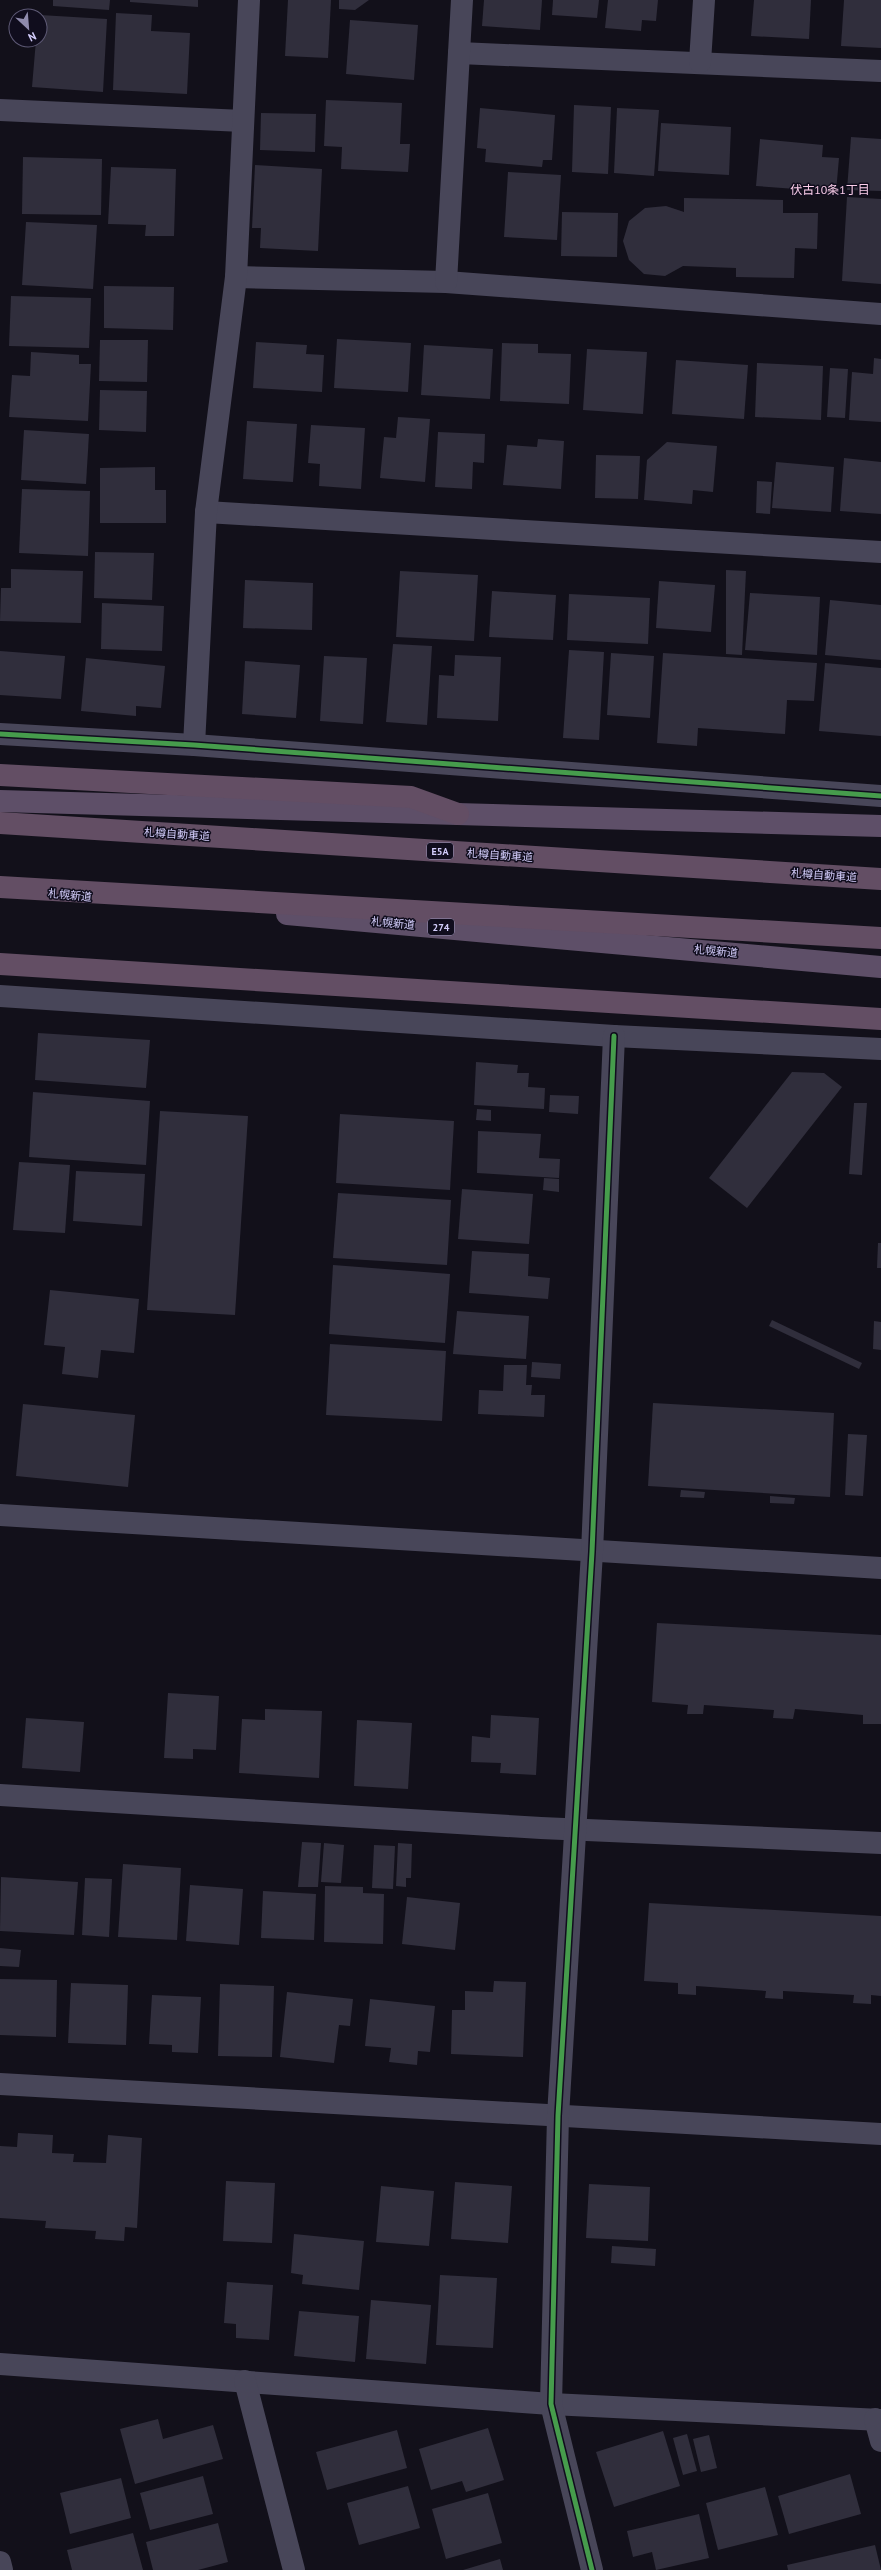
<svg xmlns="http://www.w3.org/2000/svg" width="881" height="2570" font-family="'PT Sans','Noto Sans JP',sans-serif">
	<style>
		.building { fill: #302e3c }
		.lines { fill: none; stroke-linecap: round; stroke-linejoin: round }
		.minor { stroke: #484659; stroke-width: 22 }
		.trunk { stroke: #5e4f68; stroke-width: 22 }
		.motorway { stroke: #634e64; stroke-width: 22 }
		.cycleway-casing { stroke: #100d1d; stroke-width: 8 }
		.cycleway { stroke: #469c4c; stroke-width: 5 }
		.labels { text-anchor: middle; stroke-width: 3; stroke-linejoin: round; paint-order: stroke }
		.shield { fill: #100d1d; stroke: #9893b8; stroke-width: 1 }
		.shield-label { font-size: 10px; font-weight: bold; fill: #d3cdfb }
		.street-label { font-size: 11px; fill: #d3cdfb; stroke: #100d1d }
		.neighbourhood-label { font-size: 12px; fill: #fbceea; stroke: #100d1d }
	</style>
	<rect width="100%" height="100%" fill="#12101a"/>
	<!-- building -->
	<g class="building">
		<path d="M53 0H110L109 10 53 6Z"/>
		<path d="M130 0H198V7L130 2Z"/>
		<path d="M288 0H331L328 58 285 56Z"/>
		<path d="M339 0H369L355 10 339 9Z"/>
		<path d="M484 0H542L540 30 482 26Z"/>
		<path d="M553 0H599L597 18 552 15Z"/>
		<path d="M608 0H658L656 21 642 20 641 31 605 28Z"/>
		<path d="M754 0H811L809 39 751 36Z"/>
		<path d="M844 0H881V48L841 46Z"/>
		<path d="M116 13 152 15 151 31 190 33 187 94 113 90Z"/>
		<path d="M40 15 107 19 103 92 32 87 36 40H40Z"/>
		<path d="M350 20 418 25 414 80 346 74Z"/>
		<path d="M326 100 402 103 400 144H410L408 172 341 169 342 147 324 146Z"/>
		<path d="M574 105 611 107 608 174 572 172Z"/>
		<path d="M480 108 555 115 552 160H543L542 167 485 162 486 149 477 148Z"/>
		<path d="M617 108 659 110 654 176 614 173Z"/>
		<path d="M261 113 316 114 315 152 260 150Z"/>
		<path d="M661 123 731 127 729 175 658 171Z"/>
		<path d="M851 137 881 139V191L847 190Z"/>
		<path d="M760 139 823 145 822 157 839 158 836 192 756 186Z"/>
		<path d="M23 157 102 159 101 215 22 214Z"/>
		<path d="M255 165 322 169 318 251 260 248 261 228H252Z"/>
		<path d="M111 167 176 169 174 236H145L146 225 108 224Z"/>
		<path d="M508 172 561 175 557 240 504 237Z"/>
		<path d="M847 197 881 199V284L842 281Z"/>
		<path d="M684 198 783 200V213H818L817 249 795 248 794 278 736 277V268L683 266 665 276 644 274 629 260 623 241 629 221 645 208 666 206 684 212Z"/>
		<path d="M562 212 618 213 617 257 561 256Z"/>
		<path d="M26 222 97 225 93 289 22 285Z"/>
		<path d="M104 286 174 287 173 330 104 328Z"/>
		<path d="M11 296 91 298 89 348 9 346Z"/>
		<path d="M337 339 411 343 408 392 334 388Z"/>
		<path d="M100 340H148L147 382 99 381Z"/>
		<path d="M256 342 307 345 306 354 324 355 322 392 253 388Z"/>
		<path d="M502 343 538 344V353L571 354 569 404 500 401Z"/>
		<path d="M424 345 493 349 490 399 421 395Z"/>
		<path d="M587 349 647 352 643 414 583 410Z"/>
		<path d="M31 352 79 355V364H91L88 421 9 417 12 375 30 376Z"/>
		<path d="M874 358 881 359V422L849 420 852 372 873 374Z"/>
		<path d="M676 360 748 365 744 419 672 414Z"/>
		<path d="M757 363 823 366 821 420 755 417Z"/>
		<path d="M830 368 848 369 845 418 827 417Z"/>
		<path d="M100 390 147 391 146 432 99 430Z"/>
		<path d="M398 417 430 419 425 482 380 478 384 437 396 438Z"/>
		<path d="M247 421 297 424 293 482 243 479Z"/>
		<path d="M311 425 365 428 361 489 319 486 320 464 308 463Z"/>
		<path d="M24 430 89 434 86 484 21 480Z"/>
		<path d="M438 432 485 434 484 463 473 462 472 489 435 487Z"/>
		<path d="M538 439 564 441 561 489 503 485 507 445 537 447Z"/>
		<path d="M667 442 717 446 713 492 693 490 692 504 644 500 647 460Z"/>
		<path d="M596 455 640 456 638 499 595 498Z"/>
		<path d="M844 458 881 462V514L840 511Z"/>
		<path d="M776 462 834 467 831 512 772 508Z"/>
		<path d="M155 467V490H166V523H100V468Z"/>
		<path d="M757 481 772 482 770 514 756 513Z"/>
		<path d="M22 489 90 491 88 556 19 553Z"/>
		<path d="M95 552 154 553 152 600 94 598Z"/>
		<path d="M11 569 83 571 81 623 0 621 1 588H11Z"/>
		<path d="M726 570 746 571 742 655 726 654Z"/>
		<path d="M400 571 478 575 474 641 396 637Z"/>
		<path d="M245 580 313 583 312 630 243 628Z"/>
		<path d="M659 581 715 585 711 632 656 628Z"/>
		<path d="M492 591 556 595 553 640 489 637Z"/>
		<path d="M750 593 820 597 817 655 745 650Z"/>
		<path d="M569 594 650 598 648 644 567 640Z"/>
		<path d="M830 600 881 605V660L825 655Z"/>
		<path d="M102 603 164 606 162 651 101 649Z"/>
		<path d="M393 644 432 646 427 725 386 722Z"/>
		<path d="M569 650 604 652 599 740 563 738Z"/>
		<path d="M0 651 65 656 61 699 0 695Z"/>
		<path d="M611 653 654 656 650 718 607 715Z"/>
		<path d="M663 653 817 663 814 701 787 700 785 734 698 728 697 746 657 743Z"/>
		<path d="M455 655 501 657 498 721 437 718 439 675 454 676Z"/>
		<path d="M324 656 367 658 363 724 320 721Z"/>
		<path d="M86 658 165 666 161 708 136 706V716L81 711Z"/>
		<path d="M245 661 300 665 296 718 242 714Z"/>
		<path d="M825 663 881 668V736L819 731Z"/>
		<path d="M38 1033 150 1040 146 1088 35 1080Z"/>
		<path d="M476 1062 518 1065 517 1073H529L528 1087 545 1088 544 1109 474 1105Z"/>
		<path d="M792 1072 824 1073 842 1087 747 1208 709 1178Z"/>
		<path d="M33 1092 150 1101 146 1165 29 1157Z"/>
		<path d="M550 1095 579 1096 578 1114 549 1112Z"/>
		<path d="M854 1103H867L862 1175 849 1174Z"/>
		<path d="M477 1109 491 1110V1121L476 1120Z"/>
		<path d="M160 1111 248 1116 235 1315 147 1310Z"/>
		<path d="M340 1114 454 1121 450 1190 336 1183Z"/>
		<path d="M478 1131 541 1134 539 1158 560 1159 559 1178 477 1173Z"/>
		<path d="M19 1162 70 1165 65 1233 13 1230Z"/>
		<path d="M76 1171 145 1174 142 1226 73 1221Z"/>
		<path d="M544 1178 559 1179V1192L543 1190Z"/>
		<path d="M462 1189 533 1194 529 1244 458 1239Z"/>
		<path d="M338 1193 451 1200 447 1265 333 1258Z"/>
		<path d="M878 1243H881V1268H877Z"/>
		<path d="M472 1251 529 1254 528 1276 550 1278 548 1299 469 1293Z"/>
		<path d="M333 1265 450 1274 445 1343 329 1334Z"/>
		<path d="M50 1290 139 1299 134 1353 101 1350 98 1378 62 1374 65 1347 44 1345Z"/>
		<path d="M457 1311 529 1316 526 1359 453 1354Z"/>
		<path d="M772 1320 862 1363 859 1369 769 1326Z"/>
		<path d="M874 1321 881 1322V1350L873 1349Z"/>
		<path d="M330 1344 446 1351 442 1421 326 1415Z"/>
		<path d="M532 1362 561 1364 560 1379 531 1377Z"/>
		<path d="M504 1365H527L526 1385H532L531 1395H545L544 1417 478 1414 479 1390 503 1391Z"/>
		<path d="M653 1403 834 1413 830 1497 648 1486Z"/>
		<path d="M23 1404 135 1415 128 1487 16 1476Z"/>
		<path d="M848 1434 867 1435 863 1496 845 1495Z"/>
		<path d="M681 1490 705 1492 704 1498 680 1497Z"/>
		<path d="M770 1496 795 1498 794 1504 770 1503Z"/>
		<path d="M657 1623 881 1635V1724H863V1715L795 1709 793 1719 773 1718 774 1710 704 1705 703 1714H687L688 1705 652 1702Z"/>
		<path d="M168 1693 219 1696 216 1750 193 1749V1759L164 1758Z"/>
		<path d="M265 1709 322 1711 319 1778 239 1773 242 1719 265 1720Z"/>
		<path d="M491 1715 539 1718 536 1775 500 1773 501 1763 471 1762 472 1736 490 1738Z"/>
		<path d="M26 1718 84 1722 80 1772 22 1768Z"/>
		<path d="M357 1720 412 1723 408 1789 354 1786Z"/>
		<path d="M302 1842 321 1843 318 1887H298Z"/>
		<path d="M324 1843 344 1845 341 1883 321 1882Z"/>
		<path d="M398 1843 412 1844 411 1878H406V1887L396 1886Z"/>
		<path d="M374 1845 395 1846 393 1889 372 1888Z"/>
		<path d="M123 1864 181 1868 177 1940 118 1937Z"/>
		<path d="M1 1877 78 1882 74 1935 0 1931Z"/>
		<path d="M85 1878 112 1879 109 1937 82 1935Z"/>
		<path d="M190 1885 243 1889 239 1945 186 1941Z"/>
		<path d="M325 1886 363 1887V1893L384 1894 383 1944 324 1942Z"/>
		<path d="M263 1891 316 1894 314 1940 261 1938Z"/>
		<path d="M407 1897 460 1903 455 1950 402 1944Z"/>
		<path d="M649 1903 881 1916V1996L871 1995V2004L853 2003 854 1995 783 1991V1999L765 1998 766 1991 696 1986V1995L678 1994V1983L644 1981Z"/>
		<path d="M0 1948 21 1950 19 1967 0 1966Z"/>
		<path d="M0 1979 57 1980 56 2037 0 2035Z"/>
		<path d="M494 1981 526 1982 523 2057 451 2054 452 2010H465V1991L493 1992Z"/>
		<path d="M71 1983 128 1985 126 2045 68 2043Z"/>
		<path d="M220 1984 274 1986 272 2057 218 2056Z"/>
		<path d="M287 1992 353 1999 350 2026 339 2025 334 2063 280 2057Z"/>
		<path d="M152 1995 201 1997 198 2053 172 2052V2045L149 2044Z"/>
		<path d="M370 1999 435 2006 430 2052 418 2051 417 2065 389 2062 391 2048 365 2046Z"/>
		<path d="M18 2133 53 2135 52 2153 74 2154 73 2162 106 2163 108 2135 142 2138 137 2228 125 2227 124 2241 95 2239 96 2231 45 2228 46 2221 0 2218V2146L17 2147Z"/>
		<path d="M226 2181 275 2183 272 2243 223 2241Z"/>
		<path d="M455 2182 512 2186 508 2243 451 2239Z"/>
		<path d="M589 2184 650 2187 648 2241 586 2238Z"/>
		<path d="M381 2186 434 2191 429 2246 376 2242Z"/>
		<path d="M294 2234 364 2241 359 2290 302 2284 303 2275 291 2273Z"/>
		<path d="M612 2246 656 2249 655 2266 611 2263Z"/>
		<path d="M440 2275 497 2278 493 2348 436 2345Z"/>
		<path d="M227 2282 273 2285 269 2340 236 2338V2324L224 2323Z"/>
		<path d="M371 2300 431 2305 426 2364 366 2359Z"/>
		<path d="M299 2311 359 2316 355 2362 294 2356Z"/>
		<path d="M158 2419 163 2439 213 2425 223 2459 135 2484 120 2429Z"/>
		<path d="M488 2428 504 2480 466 2492 462 2481 431 2490 419 2449Z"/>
		<path d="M397 2430 407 2468 327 2490 316 2452Z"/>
		<path d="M663 2431 680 2486 614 2507 596 2452Z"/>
		<path d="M687 2434 697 2471 683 2475 673 2438Z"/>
		<path d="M709 2435 717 2468 701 2472 693 2439Z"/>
		<path d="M850 2474 861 2514 789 2534 778 2496Z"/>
		<path d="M203 2476 213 2514 150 2530 140 2493Z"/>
		<path d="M121 2478 131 2518 70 2534 60 2493Z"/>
		<path d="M408 2486 420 2528 359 2545 347 2503Z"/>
		<path d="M765 2487 778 2535 718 2550 706 2503Z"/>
		<path d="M488 2493 502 2543 446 2559 432 2509Z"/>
		<path d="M699 2514 709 2558 656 2570 652 2552 633 2557 627 2531Z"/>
		<path d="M218 2523 228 2562 198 2570H153L146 2542Z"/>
		<path d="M133 2533 143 2570H72L67 2550Z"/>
		<path d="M875 2545 881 2570H788L787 2565Z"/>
		<path d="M500 2559 503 2570H463Z"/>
	</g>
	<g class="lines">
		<!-- minor -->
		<g class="minor">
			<path d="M459 53 881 71"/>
			<path d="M700 62 704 0"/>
			<path d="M0 110 243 121"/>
			<path d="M236 277 446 282 881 314"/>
			<path d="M446 282 462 0"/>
			<path d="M206 512 881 552"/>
			<path d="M0 734 194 745 881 796"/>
			<path d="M194 745 206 512 236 277 249 0"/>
			<path d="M0 996 614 1036 881 1049"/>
			<path d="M0 1515 881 1568"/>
			<path d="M0 1795 541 1828 881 1843"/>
			<path d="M0 2084 881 2134"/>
			<path d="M0 2364 551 2404 881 2420"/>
			<path d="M245 2381 294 2570"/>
			<path d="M875 2419 881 2441"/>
			<path d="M0 2562 2 2570"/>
			<path d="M592 2570 551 2404 558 2116 592 1552 614 1036"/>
		</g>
		<!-- trunk -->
		<g class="trunk">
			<path d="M0 801 881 826"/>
			<path d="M287 914 881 967"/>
		</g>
		<!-- motorway -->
		<g class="motorway">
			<path d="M0 775 411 797 458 814"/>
			<path d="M0 823 881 879"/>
			<path d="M0 887 881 938"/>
			<path d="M0 964 881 1019"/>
		</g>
		<defs>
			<g id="cycleway">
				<path d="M0 734 194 745 881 796"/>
				<path d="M592 2570 551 2404 558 2116 592 1552 614 1036"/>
			</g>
		</defs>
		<!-- cycleway casing -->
		<use href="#cycleway" class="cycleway-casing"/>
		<!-- cycleway -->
		<use href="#cycleway" class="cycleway"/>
	</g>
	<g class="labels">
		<!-- shield labels -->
		<g class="shield">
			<rect x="427" y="843" width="26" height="16" rx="3"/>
			<rect x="428" y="919" width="26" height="16" rx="3"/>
		</g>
		<g class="shield-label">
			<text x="440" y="855">E5A</text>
			<text x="441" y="931">274</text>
		</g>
		<!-- street labels -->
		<g class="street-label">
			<text transform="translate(177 834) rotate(4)" y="4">札樽自動車道</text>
			<text transform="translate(500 855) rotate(4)" y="4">札樽自動車道</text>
			<text transform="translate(824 875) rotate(4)" y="4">札樽自動車道</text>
			<text transform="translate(70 895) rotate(5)" y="4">札幌新道</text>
			<text transform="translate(393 923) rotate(5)" y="4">札幌新道</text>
			<text transform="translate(716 951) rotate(5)" y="4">札幌新道</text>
		</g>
		<!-- neighbourhood labels -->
		<g class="neighbourhood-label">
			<text x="830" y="194">伏古10条1丁目</text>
		</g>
	</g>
	<!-- north arrow -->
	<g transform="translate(28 28) rotate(154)"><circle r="19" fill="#100d1d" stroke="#5e5a76"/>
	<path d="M0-3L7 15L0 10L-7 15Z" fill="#8f8bac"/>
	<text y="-6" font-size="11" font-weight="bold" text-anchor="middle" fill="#d3cdfb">N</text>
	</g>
</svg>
